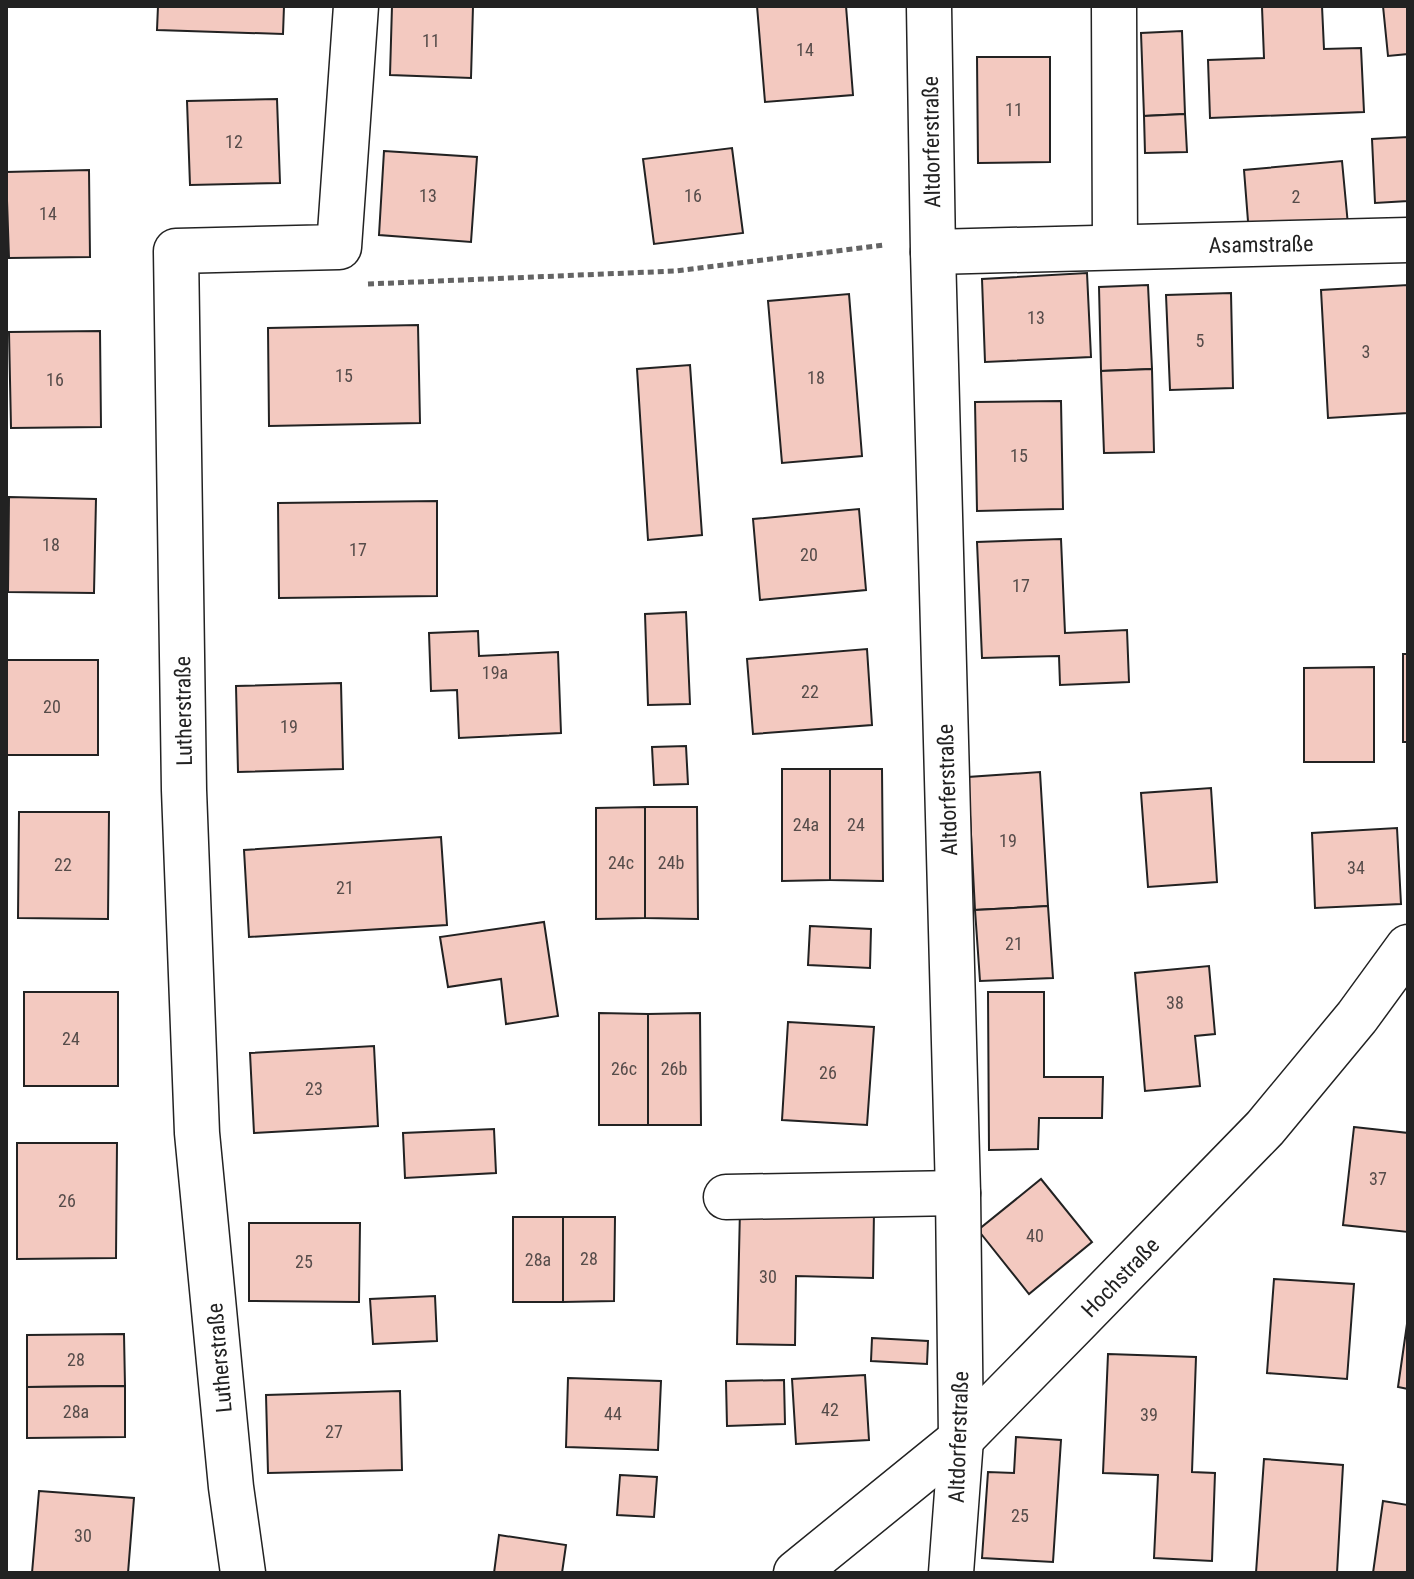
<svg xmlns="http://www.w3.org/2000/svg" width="1414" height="1579" font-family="'Roboto Condensed',sans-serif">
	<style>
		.building { fill: #f3c9c0; stroke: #222; stroke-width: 2 }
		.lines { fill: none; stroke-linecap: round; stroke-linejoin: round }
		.minor-casing { stroke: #222; stroke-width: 47 }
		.path { stroke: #646464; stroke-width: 5; stroke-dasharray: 6 4; stroke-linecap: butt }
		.minor { stroke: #fff; stroke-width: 44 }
		.labels { text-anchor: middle; stroke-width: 6; stroke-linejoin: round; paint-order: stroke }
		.number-label { font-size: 18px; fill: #564c4a }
		.street-label { font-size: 22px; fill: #222; stroke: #fff }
	</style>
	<rect width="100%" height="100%" fill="#fff"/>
	<!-- building -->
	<g class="building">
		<path d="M158 6H284L283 34 157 30Z"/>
		<path d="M392 6H473L471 78 390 75Z"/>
		<path d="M757 6H846L853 95 765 102Z"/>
		<path d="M1322 6 1324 49 1361 48 1364 112 1210 118 1208 60 1264 58 1262 7Z"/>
		<path d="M1383 6H1408V54L1388 56Z"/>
		<path d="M1182 31 1185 114 1144 116 1141 33Z"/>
		<path d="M977 57H1050V162L978 163Z"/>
		<path d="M277 99 280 183 190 185 187 101Z"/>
		<path d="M1185 114 1187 152 1145 153 1144 116Z"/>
		<path d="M1408 137V201L1375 203 1372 139Z"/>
		<path d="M732 148 743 233 654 244 643 159Z"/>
		<path d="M384 151 477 157 471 242 379 235Z"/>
		<path d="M1342 161 1348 225 1249 234 1244 170Z"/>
		<path d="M89 170 90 257 9 258 6 172Z"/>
		<path d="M1087 273 1091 357 985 362 982 279Z"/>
		<path d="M1148 285 1152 369 1101 371 1099 287Z"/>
		<path d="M1408 285V413L1328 418 1321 290Z"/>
		<path d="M1231 293 1233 388 1170 390 1166 295Z"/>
		<path d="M849 294 862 456 782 463 768 301Z"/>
		<path d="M418 325 420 423 269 426 268 328Z"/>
		<path d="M100 331 101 427 11 428 9 332Z"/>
		<path d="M690 365 702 535 648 540 637 369Z"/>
		<path d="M1152 369 1154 452 1104 453 1101 371Z"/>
		<path d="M1061 401 1063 509 977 511 975 402Z"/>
		<path d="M9 497 96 499 94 593 8 592Z"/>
		<path d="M437 501V596L279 598 278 503Z"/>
		<path d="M859 509 866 590 760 600 753 519Z"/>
		<path d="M1061 539 1065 633 1127 630 1129 682 1060 685 1059 656 982 658 977 542Z"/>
		<path d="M686 612 690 704 648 705 645 614Z"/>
		<path d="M478 631 479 656 558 652 561 733 459 738 457 690 431 691 429 633Z"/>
		<path d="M867 649 872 725 753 734 747 659Z"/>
		<rect x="1403" y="654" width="5" height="88"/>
		<rect x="6" y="660" width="92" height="95"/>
		<path d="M1374 667V762H1304V668Z"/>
		<path d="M341 683 343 769 238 772 236 686Z"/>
		<path d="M686 746 688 784 654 785 652 747Z"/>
		<path d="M782 769H830V880L782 881Z"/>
		<path d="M830 769H882L883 881 830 880Z"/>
		<path d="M1040 772 1048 906 975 910 968 777Z"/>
		<path d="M1211 788 1217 882 1148 887 1141 793Z"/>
		<path d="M645 807H697L698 919 645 918Z"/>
		<path d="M645 807V918L596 919V808Z"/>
		<path d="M19 812H109L108 919 18 918Z"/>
		<path d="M1397 828 1401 904 1315 908 1312 833Z"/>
		<path d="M441 837 447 925 249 937 244 850Z"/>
		<path d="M1048 906 1053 978 980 981 975 910Z"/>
		<path d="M544 922 558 1016 506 1024 501 979 448 987 440 937Z"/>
		<path d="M810 926 871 929 870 968 808 965Z"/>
		<path d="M1209 966 1215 1034 1195 1036 1200 1086 1145 1091 1135 973Z"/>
		<rect x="24" y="992" width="94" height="94"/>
		<path d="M988 992H1044V1077H1103L1102 1118H1039L1038 1149 989 1150Z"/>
		<path d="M599 1013 648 1014V1125H599Z"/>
		<path d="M700 1013 701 1125H648V1014Z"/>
		<path d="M788 1022 874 1027 867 1125 782 1120Z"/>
		<path d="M374 1046 378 1126 254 1133 250 1053Z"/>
		<path d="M1354 1127 1408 1133V1232L1343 1225Z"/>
		<path d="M494 1129 496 1173 405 1178 403 1133Z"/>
		<path d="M17 1143H117L116 1258 17 1259Z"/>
		<path d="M1041 1179 1092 1242 1029 1294 978 1230Z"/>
		<path d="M740 1209 874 1211 873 1278 796 1276 795 1345 737 1344Z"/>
		<rect x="513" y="1217" width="50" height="85"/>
		<path d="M563 1217H615L614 1301 563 1302Z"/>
		<path d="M249 1223H360L359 1302 249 1301Z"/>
		<path d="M1274 1279 1354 1284 1347 1379 1267 1373Z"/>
		<path d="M435 1296 437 1341 373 1344 370 1299Z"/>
		<path d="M1408 1317V1389L1398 1387Z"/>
		<path d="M124 1334 125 1386 27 1387V1335Z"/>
		<path d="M872 1338 928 1341 927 1364 871 1361Z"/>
		<path d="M1108 1354 1196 1357 1192 1472 1215 1473 1212 1561 1154 1558 1158 1475 1103 1473Z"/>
		<path d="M865 1375 869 1440 796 1444 792 1379Z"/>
		<path d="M568 1378 661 1381 658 1450 566 1447Z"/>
		<path d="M784 1380 785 1424 727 1426 726 1381Z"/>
		<path d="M125 1386V1437L27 1438V1387Z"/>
		<path d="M400 1391 402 1470 268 1473 266 1395Z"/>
		<path d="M1016 1437 1061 1440 1053 1562 982 1558 988 1472 1014 1473Z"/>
		<path d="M1264 1459 1343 1465 1337 1573H1256Z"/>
		<path d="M620 1475 657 1477 654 1517 617 1515Z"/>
		<path d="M39 1491 134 1498 128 1573H32Z"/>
		<path d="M1383 1501 1408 1505V1573H1373Z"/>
		<path d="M499 1535 566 1545 562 1573H494Z"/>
	</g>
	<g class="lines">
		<defs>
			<g id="minor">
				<path d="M929 6 933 252 958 1193 961 1439 951 1573"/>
				<path d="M1114 6 1115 247"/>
				<path d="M933 252 1408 240"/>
				<path d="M726 1197 958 1193"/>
				<path d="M243 1573 231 1487 197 1133 184 790 176 251 339 247 356 6"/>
				<path d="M796 1573 961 1439 1074 1324 1265 1128 1357 1017 1408 947"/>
			</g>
		</defs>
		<!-- minor casing -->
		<use href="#minor" class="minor-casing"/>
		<!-- path -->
		<path class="path" d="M368 284 675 271 884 245"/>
		<!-- minor -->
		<use href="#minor" class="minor"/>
	</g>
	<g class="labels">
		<!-- number labels -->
		<g class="number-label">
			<text x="431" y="47">11</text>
			<text x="805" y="56">14</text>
			<text x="1014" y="116">11</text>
			<text x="234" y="148">12</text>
			<text x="428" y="202">13</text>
			<text x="693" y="202">16</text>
			<text x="1296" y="203">2</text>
			<text x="48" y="220">14</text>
			<text x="1036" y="324">13</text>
			<text x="1200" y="347">5</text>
			<text x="1366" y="358">3</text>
			<text x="344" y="382">15</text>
			<text x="816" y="384">18</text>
			<text x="55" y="386">16</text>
			<text x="1019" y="462">15</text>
			<text x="51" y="551">18</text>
			<text x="358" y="556">17</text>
			<text x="809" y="561">20</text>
			<text x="1021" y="592">17</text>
			<text x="495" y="679">19a</text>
			<text x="810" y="698">22</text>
			<text x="52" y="713">20</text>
			<text x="289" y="733">19</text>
			<text x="806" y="831">24a</text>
			<text x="856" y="831">24</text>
			<text x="1008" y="847">19</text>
			<text x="621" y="869">24c</text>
			<text x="671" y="869">24b</text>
			<text x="63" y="871">22</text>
			<text x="1356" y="874">34</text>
			<text x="345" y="894">21</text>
			<text x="1014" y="950">21</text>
			<text x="1175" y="1009">38</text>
			<text x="71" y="1045">24</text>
			<text x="624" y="1075">26c</text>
			<text x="674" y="1075">26b</text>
			<text x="828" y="1079">26</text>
			<text x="314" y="1095">23</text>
			<text x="1378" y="1185">37</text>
			<text x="67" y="1207">26</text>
			<text x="1035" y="1242">40</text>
			<text x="589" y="1265">28</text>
			<text x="538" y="1266">28a</text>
			<text x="304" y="1268">25</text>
			<text x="768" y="1283">30</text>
			<text x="76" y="1366">28</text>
			<text x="830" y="1416">42</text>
			<text x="76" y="1418">28a</text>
			<text x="613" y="1420">44</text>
			<text x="1149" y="1421">39</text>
			<text x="334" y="1438">27</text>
			<text x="1020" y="1522">25</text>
			<text x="83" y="1542">30</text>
		</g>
		<!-- street labels -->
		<g class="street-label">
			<text transform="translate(931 142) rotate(-91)" y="8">Altdorferstraße</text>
			<text transform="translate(1261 244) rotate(-1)" y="8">Asamstraße</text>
			<text transform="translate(183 711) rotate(-91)" y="8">Lutherstraße</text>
			<text transform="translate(947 790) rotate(-92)" y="8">Altdorferstraße</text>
			<text transform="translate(1120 1277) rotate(-46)" y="8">Hochstraße</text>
			<text transform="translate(219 1358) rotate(-95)" y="8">Lutherstraße</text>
			<text transform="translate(958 1437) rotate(-88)" y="8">Altdorferstraße</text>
		</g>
	</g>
	<!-- border -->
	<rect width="1414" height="1579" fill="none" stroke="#222222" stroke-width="16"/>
</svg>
